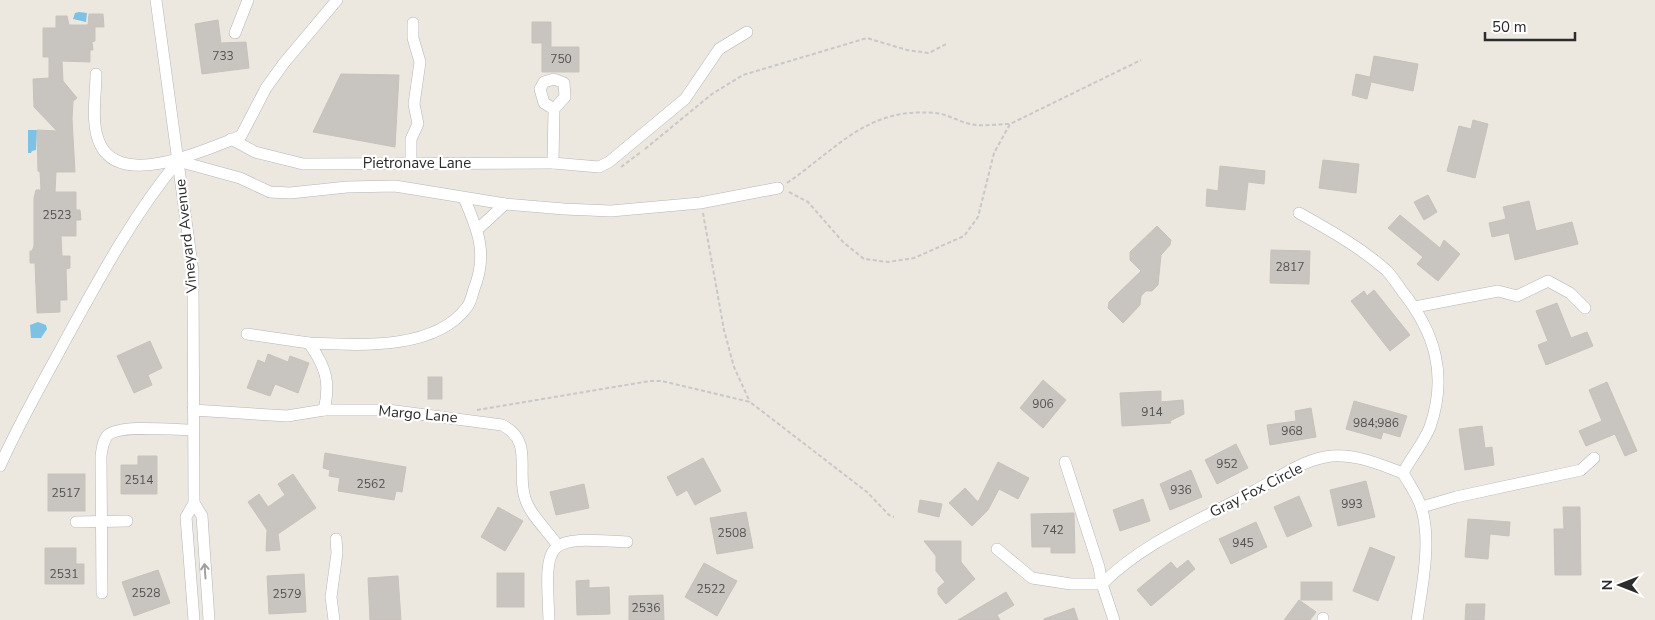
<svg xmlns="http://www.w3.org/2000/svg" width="1655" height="620" font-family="'Nunito Sans',sans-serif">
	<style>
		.water { fill: #7dc2e4 }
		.building { fill: #c8c4bf; stroke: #c8c3b9 }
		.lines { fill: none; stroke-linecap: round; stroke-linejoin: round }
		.minor-casing { stroke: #b3b5be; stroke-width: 12 }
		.path { stroke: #c8c8c8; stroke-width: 2; stroke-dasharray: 4 2.5; stroke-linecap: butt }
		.minor { stroke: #fff; stroke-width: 11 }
		.oneway { stroke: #a0a0a0 }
		.labels { text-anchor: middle; stroke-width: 4.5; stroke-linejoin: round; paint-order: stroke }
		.number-label { font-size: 12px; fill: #535251 }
		.street-label { font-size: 15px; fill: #2c2c2c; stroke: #fff }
	</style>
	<rect width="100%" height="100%" fill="#ece8e0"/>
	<!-- water -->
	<g class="water">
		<path d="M79 12 87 13 86 22 73 19 75 13Z"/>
		<path d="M28 130H37L36 150 32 151 31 153H28Z"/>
		<path d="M38 322 46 325 47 329 41 338H31L30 325Z"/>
	</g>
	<!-- building -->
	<g class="building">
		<path d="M89 14H103L104 27H95V41L92 42 93 50H90V62L62 61 63 81 77 98 73 101 72 119 75 172H56L55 192H76V210H80L81 220H76V236H61L62 256H70V268L66 269 67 300H60V312L37 313 35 263H30V251H32L34 246V198L36 190H41L40 172 38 171 37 130 57 131 34 107 33 79 49 78V57H43V28H56V16H67L69 25H88Z"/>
		<path d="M218 20 221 43 246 42 249 68 202 74 195 24Z"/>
		<path d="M532 22H551V47H579V72H542V43H532Z"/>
		<path d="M1374 56 1418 64 1413 91 1371 82 1367 99 1352 95 1356 74 1370 77Z"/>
		<path d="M341 74 399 75 395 147 313 132Z"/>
		<path d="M1473 120 1488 124 1475 178 1447 171 1459 126 1471 129Z"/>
		<path d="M1323 160 1359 164 1356 193 1319 188Z"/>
		<path d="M1220 166 1265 171 1264 184 1248 182 1245 210 1206 206 1207 189 1218 191Z"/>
		<path d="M1428 195 1437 212 1424 220 1414 202Z"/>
		<path d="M1529 201 1536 231 1572 222 1578 244 1515 260 1509 233 1492 237 1489 223 1506 219 1503 207Z"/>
		<path d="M1400 215 1440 248 1444 240 1460 254 1438 281 1417 264 1423 257 1388 228Z"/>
		<path d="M1157 226 1171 240 1170 245 1161 255 1158 285 1152 291H1146L1141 296 1140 305 1123 323 1108 308 1109 302 1141 271 1130 260V252Z"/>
		<path d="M1271 250 1310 251 1309 284 1270 283Z"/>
		<path d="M1374 290 1410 335 1390 351 1351 301 1364 291 1367 296Z"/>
		<path d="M1557 303 1571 338 1587 332 1593 346 1546 365 1538 345 1548 341 1536 311Z"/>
		<path d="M150 341 162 368 148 375 152 385 134 393 117 356Z"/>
		<path d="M268 354 288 362 290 356 309 363 298 393 275 384 270 396 247 388 258 360 265 363Z"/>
		<rect x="428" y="377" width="14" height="22"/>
		<path d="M1043 380 1066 400 1043 428 1020 408Z"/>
		<path d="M1607 382 1637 451 1625 456 1615 434 1586 446 1579 431 1602 421 1589 390Z"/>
		<path d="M1161 391V402L1183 400 1184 414 1170 421 1171 423 1122 426 1120 393Z"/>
		<path d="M1354 401 1407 416 1400 437 1383 432 1381 439 1346 429Z"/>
		<path d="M1311 408 1316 437 1270 445 1267 425 1296 421 1295 411Z"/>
		<path d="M1482 426 1485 448 1492 447 1494 465 1465 470 1459 429Z"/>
		<path d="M1236 444 1248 468 1217 484 1205 460Z"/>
		<path d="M325 453 406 467 402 492 396 491 394 500 338 491 340 478 329 476 330 470 323 468Z"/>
		<path d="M138 456H157V494H121V465H138Z"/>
		<path d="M703 458 721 491 695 505 687 490 677 496 667 477Z"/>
		<path d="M998 462 1029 478 1018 499 999 489 988 510 972 526 949 503 965 488 978 502Z"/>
		<path d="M1191 470 1202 497 1170 510 1160 484Z"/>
		<rect x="48" y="474" width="37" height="37"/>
		<path d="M293 474 316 508 278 534 280 550 266 551 267 530 248 502 259 494 268 507 285 495 278 484Z"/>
		<path d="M1366 481 1375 517 1338 526 1330 490Z"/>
		<path d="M584 484 589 508 556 515 550 492Z"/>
		<path d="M1299 496 1312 526 1287 537 1274 507Z"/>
		<path d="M1143 499 1150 521 1120 531 1113 510Z"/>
		<path d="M920 500 942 504 939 517 918 512Z"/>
		<path d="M498 507 523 521 505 551 481 537Z"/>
		<path d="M1563 507H1580L1581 575H1555L1554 529H1564Z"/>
		<path d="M746 512 753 548 717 554 710 518Z"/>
		<path d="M1074 513 1075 553H1051V547H1032L1031 514Z"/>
		<path d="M1468 519 1510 522 1509 536 1490 534 1488 559 1465 557Z"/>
		<path d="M1256 522 1267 547 1231 564 1219 539Z"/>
		<path d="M924 541H961V562L975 579 946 604 938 594V588L945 582 936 571V556Z"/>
		<path d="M1370 547 1395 557 1378 601 1353 591Z"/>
		<path d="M45 548H76V564H84V584H45Z"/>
		<path d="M1188 560 1195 569 1151 606 1137 590 1171 562 1177 569Z"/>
		<path d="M704 563 737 581 717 616 685 597Z"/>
		<path d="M158 570 170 603 134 616 122 582Z"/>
		<rect x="497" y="573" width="27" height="34"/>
		<path d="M304 574 306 612 269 614 267 576Z"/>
		<path d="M398 576 401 620H370L368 578Z"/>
		<path d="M589 580V588L609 587 610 614 577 615 576 581Z"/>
		<rect x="1301" y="582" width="31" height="18"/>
		<path d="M1006 592 1014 605 997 615 1000 620H958Z"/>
		<path d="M663 595 664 620H629V596Z"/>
		<path d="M1299 600 1316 612 1310 620H1284Z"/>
		<path d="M1466 604H1485L1484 620H1465Z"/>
		<path d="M1074 608 1078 620H1044V619Z"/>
	</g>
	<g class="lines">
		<defs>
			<g id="minor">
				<path d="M156 0 193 272 194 503 186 517 194 620"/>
				<path d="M235 33 248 0"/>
				<path d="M96 74C96 95 90 126 101 146 124 189 209 148 241 136L266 88 284 63 337 0"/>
				<path d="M231 139 255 152 303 164 553 163 554 109 544 103 540 89 544 82 554 79 564 83 565 97 554 109"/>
				<path d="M178 161 240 178 270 192 290 193 347 187 395 186 505 204 564 209 611 211 700 203 778 188"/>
				<path d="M411 163V139L418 124 414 104 420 62 413 38V23"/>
				<path d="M553 163 599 167 609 162 685 99 719 49 747 32"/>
				<path d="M1299 213C1329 230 1360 247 1386 270 1392 276 1397 284 1402 291 1435 332 1448 375 1430 427 1424 442 1411 458 1403 473"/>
				<path d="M478 229 505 204"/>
				<path d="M1415 307 1498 291 1517 296 1548 281 1570 293 1585 308"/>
				<path d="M247 334 309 343C325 366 331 381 324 410"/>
				<path d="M309 343C357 345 435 351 467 307 471 302 472 295 474 289 488 254 478 230 464 198"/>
				<path d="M193 410 287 416 324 410H388L502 425C534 441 516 470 525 498 530 515 548 531 558 546"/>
				<path d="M0 466C19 423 43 382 65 341 99 279 133 215 178 161"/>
				<path d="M194 503 202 516 209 620"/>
				<path d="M1422 507 1456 497 1581 470 1594 458"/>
				<path d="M76 522 127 521"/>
				<path d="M997 549 1032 578 1071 584H1102L1099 567 1065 462"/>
				<path d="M102 593 101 456C102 449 103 440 108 435 121 424 175 430 193 430"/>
				<path d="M334 620 331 597 337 553 336 539"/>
				<path d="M549 620C545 538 544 537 627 542"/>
				<path d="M1114 620 1102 584C1145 541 1201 520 1254 491 1277 479 1299 462 1325 457 1352 452 1379 464 1403 473 1409 484 1418 496 1421 507 1432 539 1422 588 1417 620"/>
				<path d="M1323 620V618"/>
			</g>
		</defs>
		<!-- minor casing -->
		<use href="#minor" class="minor-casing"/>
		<!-- path -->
		<g class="path">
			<path d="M645 149 712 94 743 75 867 38 907 50 929 53 948 43"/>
			<path d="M621 167 641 152"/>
			<path d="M787 183C838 148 867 107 935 113 949 114 962 124 976 125 987 126 999 124 1010 124"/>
			<path d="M789 192 808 202 843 242 864 259 888 262 914 258 964 236 978 217 994 153 1010 124 1141 60"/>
			<path d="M703 213 724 330 734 367 750 402"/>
			<path d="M477 410 650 381H662L750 402 867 492 889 515 894 517"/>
		</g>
		<!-- minor -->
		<use href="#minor" class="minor"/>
	</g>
	<!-- one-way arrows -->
	<defs><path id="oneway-shaft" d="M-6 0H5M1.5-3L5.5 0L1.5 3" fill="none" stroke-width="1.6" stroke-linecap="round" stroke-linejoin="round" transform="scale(1.25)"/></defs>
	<use class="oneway" href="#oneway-shaft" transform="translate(205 571) rotate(-94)"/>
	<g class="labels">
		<!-- number labels -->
		<g class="number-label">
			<text x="223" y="60">733</text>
			<text x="561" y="63">750</text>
			<text x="57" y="219">2523</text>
			<text x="1290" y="271">2817</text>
			<text x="1043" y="408">906</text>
			<text x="1152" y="416">914</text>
			<text x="1376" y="427">984;986</text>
			<text x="1292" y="435">968</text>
			<text x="1227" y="468">952</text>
			<text x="139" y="484">2514</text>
			<text x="371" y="488">2562</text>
			<text x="1181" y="494">936</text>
			<text x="66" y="497">2517</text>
			<text x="1352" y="508">993</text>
			<text x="1053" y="534">742</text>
			<text x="732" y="537">2508</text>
			<text x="1243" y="547">945</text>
			<text x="64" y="578">2531</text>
			<text x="711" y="593">2522</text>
			<text x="146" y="597">2528</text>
			<text x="287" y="598">2579</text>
			<text x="646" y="612">2536</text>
		</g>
		<!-- street labels -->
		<g class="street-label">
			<text x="417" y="168">Pietronave Lane</text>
			<text transform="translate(186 236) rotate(-96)" y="5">Vineyard Avenue</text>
			<text transform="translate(418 414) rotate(5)" y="5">Margo Lane</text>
			<text transform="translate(1256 490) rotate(-27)" y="5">Gray Fox Circle</text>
		</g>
	</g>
	<!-- north arrow -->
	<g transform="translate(1620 585) rotate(270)" stroke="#ffffff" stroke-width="4" paint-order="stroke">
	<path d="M0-4L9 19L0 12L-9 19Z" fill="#2c2c2c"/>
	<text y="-8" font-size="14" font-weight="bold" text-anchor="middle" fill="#2c2c2c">N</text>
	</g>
	<!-- scale -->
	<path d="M1485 32v8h90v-8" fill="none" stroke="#2c2c2c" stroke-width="2.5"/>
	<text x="1492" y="32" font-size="15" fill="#2c2c2c" stroke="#ffffff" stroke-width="4" paint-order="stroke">50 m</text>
</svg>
